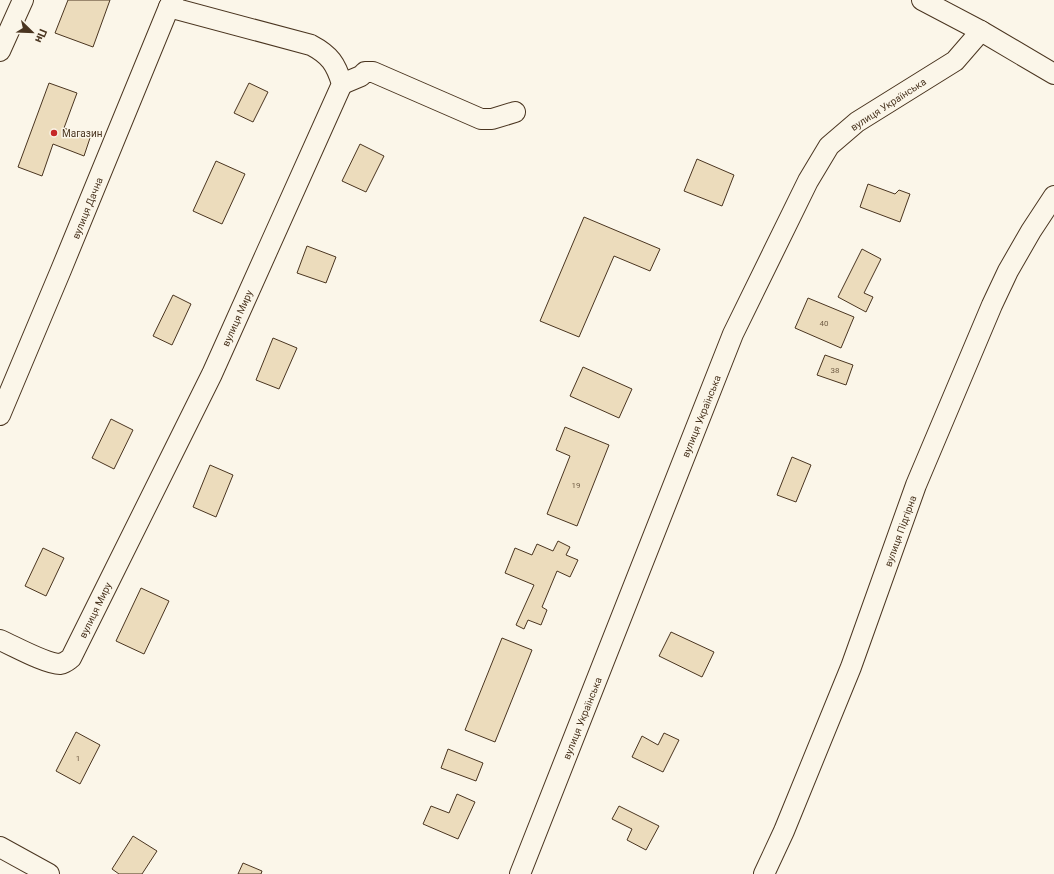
<svg xmlns="http://www.w3.org/2000/svg" width="1054" height="874" font-family="Roboto,sans-serif">
	<style>
		.building { fill: #ecdcbc; stroke: #4a3520 }
		.lines { fill: none; stroke-linecap: round; stroke-linejoin: round }
		.minor-casing { stroke: #4a3520; stroke-width: 22 }
		.minor { stroke: #fbf6e9; stroke-width: 20 }
		.poi-dot { fill: #c62828; stroke: #fbf6e9; stroke-width: 1.5 }
		.labels { text-anchor: middle; stroke-width: 3; stroke-linejoin: round; paint-order: stroke }
		.number-label { font-size: 8px; fill: #725f47 }
		.street-label { font-size: 10px; fill: #4a3520; stroke: #fbf6e9 }
		.poi-label { font-size: 10px; fill: #4a3520; stroke: #fbf6e9; text-anchor: start }
	</style>
	<rect width="100%" height="100%" fill="#fbf6e9"/>
	<!-- building -->
	<g class="building">
		<path d="M68 0H110L93 47 55 33Z"/>
		<path d="M49 83 77 93 64 128 90 138 84 156 53 144 42 176 18 167Z"/>
		<path d="M249 83 268 92 253 122 234 113Z"/>
		<path d="M360 144 384 156 366 192 342 181Z"/>
		<path d="M697 159 734 175 722 206 684 191Z"/>
		<path d="M216 161 245 174 222 224 193 211Z"/>
		<path d="M868 184 895 194 899 190 910 194 900 222 860 207Z"/>
		<path d="M584 217 660 249 650 271 614 256 579 337 540 321Z"/>
		<path d="M307 246 336 257 326 283 297 273Z"/>
		<path d="M862 249 881 259 864 293 873 297 866 312 838 297Z"/>
		<path d="M173 295 191 304 172 345 153 336Z"/>
		<path d="M808 298 854 317 841 348 795 328Z"/>
		<path d="M273 338 297 348 279 389 256 380Z"/>
		<path d="M825 355 853 365 846 385 817 375Z"/>
		<path d="M583 367 632 389 619 418 570 396Z"/>
		<path d="M111 419 133 430 114 469 92 458Z"/>
		<path d="M565 427 609 445 577 526 547 514 570 456 556 450Z"/>
		<path d="M792 457 811 465 796 502 777 495Z"/>
		<path d="M210 465 233 475 216 517 193 507Z"/>
		<path d="M558 541 570 547 566 555 578 560 570 577 557 571 542 607 547 610 541 625 528 620 524 629 516 625 534 585 505 573 515 548 532 555 537 544 553 551Z"/>
		<path d="M43 548 64 558 46 596 25 586Z"/>
		<path d="M141 588 169 601 144 654 116 641Z"/>
		<path d="M671 632 714 652 702 677 659 656Z"/>
		<path d="M502 638 532 650 495 742 465 730Z"/>
		<path d="M76 732 100 745 80 784 56 771Z"/>
		<path d="M664 733 679 740 663 772 632 757 642 736 658 745Z"/>
		<path d="M448 749 483 763 476 781 441 768Z"/>
		<path d="M457 794 475 802 458 839 423 824 431 806 449 813Z"/>
		<path d="M619 806 659 826 646 850 627 840 632 829 612 819Z"/>
		<path d="M133 836 157 851 142 874H119L112 869Z"/>
		<path d="M243 863 262 871 261 874H238Z"/>
	</g>
	<g class="lines">
		<defs>
			<g id="minor">
				<path d="M922 0 981 31 1054 74"/>
				<path d="M0 51 23 0"/>
				<path d="M342 84 361 76 365 72H373L481 119H492L515 112"/>
				<path d="M0 415 61 270 169 7 173 0"/>
				<path d="M0 640C14 646 46 664 60 664 65 663 67 661 71 658L212 374 342 84C336 64 330 55 311 45L169 7"/>
				<path d="M0 847 49 874"/>
				<path d="M520 874 733 334 808 181 829 146 857 122 955 61 981 31"/>
				<path d="M764 874 784 831 851 667 916 485 992 305 1008 271 1031 231 1054 196"/>
			</g>
		</defs>
		<!-- minor casing -->
		<use href="#minor" class="minor-casing"/>
		<!-- minor -->
		<use href="#minor" class="minor"/>
	</g>
	<!-- markers -->
	<circle class="poi-dot" cx="54" cy="133" r="4"/>
	<g class="labels">
		<!-- number labels -->
		<g class="number-label">
			<text x="824" y="326">40</text>
			<text x="835" y="373">38</text>
			<text x="576" y="488">19</text>
			<text x="78" y="761">1</text>
		</g>
		<!-- street labels -->
		<g class="street-label">
			<text transform="translate(888 104) rotate(-33)" y="4">вулиця Українська</text>
			<text transform="translate(87 208) rotate(-68)" y="4">вулиця Дачна</text>
			<text transform="translate(237 318) rotate(-66)" y="4">вулиця Миру</text>
			<text transform="translate(701 416) rotate(-68)" y="4">вулиця Українська</text>
			<text transform="translate(900 531) rotate(-70)" y="4">вулиця Підгірна</text>
			<text transform="translate(95 610) rotate(-64)" y="4">вулиця Миру</text>
			<text transform="translate(582 718) rotate(-68)" y="4">вулиця Українська</text>
		</g>
		<!-- poi labels -->
		<g class="poi-label">
			<text x="62" y="137">Магазин</text>
		</g>
	</g>
	<!-- north arrow -->
	<g transform="translate(32 32) rotate(113)" stroke="#fbf6e9" stroke-width="3" paint-order="stroke">
	<path d="M0-3L7 15L0 10L-7 15Z" fill="#4a3520"/>
	<text y="-6" font-size="11" font-weight="bold" text-anchor="middle" fill="#4a3520">Пн</text>
	</g>
</svg>
